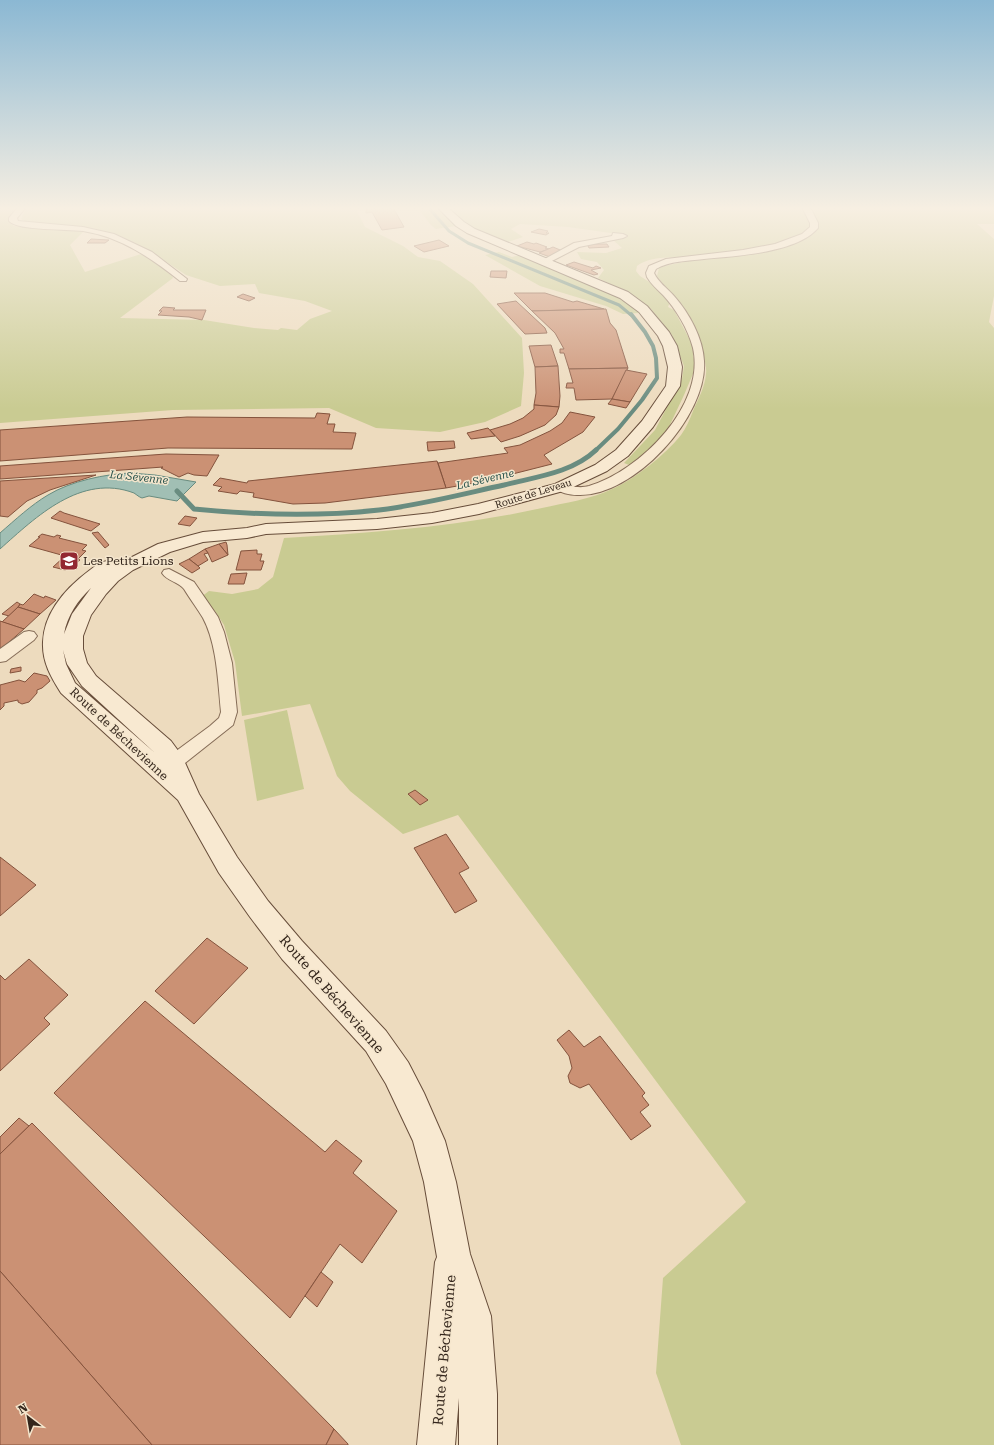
<svg xmlns="http://www.w3.org/2000/svg" width="994" height="1445" font-family="'Roboto Serif',serif">
	<style>
		.green { fill: #c9cb92 }
		.water { fill: #a1bfb4; stroke: #698c80 }
		.lines { fill: none; stroke-linecap: round; stroke-linejoin: round }
		.stream-far2 { stroke: #698c80; stroke-width: 3 }
		.stream-far1 { stroke: #698c80; stroke-width: 4 }
		.stream { stroke: #698c80; stroke-width: 5 }
		.building { fill: #cb9174; stroke: #84533d }
		.street-casing { stroke: #856c57; stroke-width: 2 }
		.secondary-casing { stroke: #674d3a; stroke-width: 2 }
		.street { fill: #f8e9d1; fill-rule: evenodd }
		.secondary { fill: #f8e9d1; fill-rule: evenodd }
		.labels { text-anchor: middle; stroke-width: 3; stroke-linejoin: round; paint-order: stroke }
		.far-street-label { font-size: 10px; fill: #34261c; stroke: #f5e6cd }
		.far-water-label { font-size: 11px; font-style: italic; fill: #2b544e; stroke: #f5e6cd }
		.poi-label { font-size: 12px; fill: #34261c; stroke: #f5e6cd; text-anchor: start }
		.street-label { font-size: 12px; fill: #34261c; stroke: #f5e6cd }
		.near-street-label { font-size: 14px; fill: #34261c; stroke: #f5e6cd }
	</style>
	<rect width="100%" height="100%" fill="#eddbbe"/>
	<!-- green -->
	<g class="green">
		<path d="M0 207H18L9 217 8 221 14 226 84 231 70 245 85 272 141 254 153 260 172 276 173 278 120 318 204 320 254 328 278 330 281 328 297 330 310 319 332 311 305 301 259 293 255 284 220 286 186 275 156 255 139 245 118 235 93 228 28 223 21 219 27 207H358L356 209 365 227 403 246 418 257 440 261 473 284 522 338 524 373 521 406 485 422 440 432 376 428 329 408 173 410 0 423Z"/>
		<path d="M417 207H436L456 226 436 229 431 225Z"/>
		<path d="M447 207H994V224H977L994 239V296L989 322 994 328V1445H681L656 1373 663 1278 746 1202 458 815 403 834 350 791 337 776 310 704 242 716 235 662 224 625 215 611 201 597 209 591 232 594 258 589 273 577 284 538C370 533 457 527 542 508 564 503 592 499 612 489 635 479 665 455 681 435 686 428 690 419 693 411 698 399 705 387 706 374 709 347 673 296 657 276L659 268C670 263 686 264 694 257 676 258 651 255 637 266L636 271 640 276 657 287 670 302 668 307 674 310 692 344 695 369 684 395 667 431 647 451 629 465 624 463 655 430 682 379 684 366 672 335 651 309 635 296 598 278 604 270 597 262 581 259 577 252 606 253 622 248 613 240 628 237 625 235 568 227 520 224 511 229 523 237 505 243C481 233 466 226 447 207Z"/>
		<path d="M499 252 512 257 520 255 615 293 630 303 639 313 623 314 606 306 540 286 485 255Z"/>
		<path d="M287 710 304 789 257 801 244 720Z"/>
	</g>
	<!-- water -->
	<path class="water" d="M131 473 155 475 196 482 177 501 149 496 142 498C139 497 137 495 134 493 81 473 36 517 0 549V533C15 520 31 505 48 495 71 481 105 474 131 473Z"/>
	<g class="lines">
		<!-- stream-far2 -->
		<path class="stream-far2" d="M428 207 449 231 468 243 619 305 631 315"/>
		<!-- stream-far1 -->
		<path class="stream-far1" d="M595 451 618 429 642 400 657 378 656 358 653 346 645 332 631 314"/>
		<!-- stream -->
		<path class="stream" d="M177 491 194 509C255 515 317 517 379 510 421 505 463 494 504 485 535 477 572 473 596 450"/>
	</g>
	<!-- building -->
	<g class="building">
		<path d="M366 207H394L395 211 404 227 382 230 372 212 366 213Z"/>
		<path d="M539 229 548 231 546 233H549L546 235 531 232Z"/>
		<path d="M91 239 109 240 105 243H87Z"/>
		<path d="M439 240 449 246 424 252 414 246Z"/>
		<path d="M527 242 534 244 536 243 547 247 545 248 549 249 540 252 517 246Z"/>
		<path d="M587 244H607L609 247 589 248Z"/>
		<path d="M553 247 565 252 550 257 539 253Z"/>
		<path d="M574 262 593 268 596 266 601 268 591 270 598 274 594 275 566 265Z"/>
		<path d="M491 271H507L506 278 490 277Z"/>
		<path d="M514 293H545L573 302 577 301 604 309 532 311Z"/>
		<path d="M243 294 255 298 249 301 237 297Z"/>
		<path d="M516 301 545 328 547 333 525 334 497 304Z"/>
		<path d="M163 307 175 308 173 310H206L202 320 189 317 158 315 162 311H159Z"/>
		<path d="M606 309 610 323 616 330 628 368 569 369 564 353H560V349H564L555 333 532 311Z"/>
		<path d="M551 345 558 366 535 367 529 346Z"/>
		<path d="M558 366 560 396 559 407 534 405 536 393 535 367Z"/>
		<path d="M628 368 612 399 576 400 574 388H566L567 383H573L569 369Z"/>
		<path d="M626 370 647 374 630 402 612 399Z"/>
		<path d="M612 399 630 402 626 408 608 404Z"/>
		<path d="M534 405 559 407 556 415 545 425 520 436 501 442 490 430 510 424 523 418 534 409Z"/>
		<path d="M570 412 595 417 583 432 544 455 552 464 485 481 446 488 438 463 508 453 504 448 520 445 550 431 562 423Z"/>
		<path d="M317 413 330 414 327 424H335L333 432 356 433 352 449 168 448 0 461V430L187 417 315 418Z"/>
		<path d="M488 428 495 436 471 439 467 433Z"/>
		<path d="M454 441 455 448 428 451 427 442Z"/>
		<path d="M166 454 219 455 207 476 194 475 188 473 179 477 161 468 163 467 0 479V466Z"/>
		<path d="M437 461 446 488 325 503 293 504 253 497 254 493 240 491 237 494 218 491 222 487 213 485 220 478 247 483 248 481Z"/>
		<path d="M96 475 50 490 27 501 8 517 0 516V481Z"/>
		<path d="M60 511 64 513 100 524 91 531 51 518Z"/>
		<path d="M185 516 197 518 190 526 178 524Z"/>
		<path d="M98 532 109 545 105 548 92 533Z"/>
		<path d="M42 534 54 537 57 535 61 536 59 538 87 545 82 550 86 551 78 559 80 560 70 568 65 570 53 567 65 556 29 546 40 537H38Z"/>
		<path d="M226 542 227 545 228 555 219 544Z"/>
		<path d="M219 544 228 555 212 562 208 553 205 549Z"/>
		<path d="M205 549 208 553 204 554 208 560 198 566 189 559Z"/>
		<path d="M257 550V554H262L260 561H264L261 570H236L241 551Z"/>
		<path d="M189 559 198 566 200 568 192 573 179 564Z"/>
		<path d="M247 573 244 584H228L231 574Z"/>
		<path d="M34 594 44 598 45 596 56 600 40 614 18 607 20 604 23 605Z"/>
		<path d="M17 602 20 604 18 607 9 616 2 614Z"/>
		<path d="M18 607 40 614 24 629 2 622Z"/>
		<path d="M0 621 24 629 0 650Z"/>
		<path d="M21 667V671L10 673 11 669Z"/>
		<path d="M34 673 47 676 50 681 42 688 37 690V693L29 702 22 704 18 702V700L4 703V706L0 710V685L19 680 25 682Z"/>
		<path d="M415 790 428 800 420 805 408 794Z"/>
		<path d="M446 834 469 868 459 873 477 901 455 913 414 848Z"/>
		<path d="M0 857 36 885 0 916Z"/>
		<path d="M207 938 248 968 194 1024 155 991Z"/>
		<path d="M29 959 68 995 44 1018 50 1024 0 1071V975L5 980Z"/>
		<path d="M145 1001 325 1152 336 1140 362 1161 353 1173 397 1211 362 1263 340 1244 290 1318 54 1093Z"/>
		<path d="M569 1030 584 1047 600 1036 645 1093 642 1096 649 1105 640 1112 651 1126 631 1140 589 1084 580 1088 570 1083 568 1076 572 1068 569 1056 557 1040Z"/>
		<path d="M19 1118 29 1126 0 1154V1137Z"/>
		<path d="M32 1123 334 1429 326 1445H152L0 1271V1154Z"/>
		<path d="M0 1271 152 1445H0Z"/>
		<path d="M321 1272 333 1282 317 1307 305 1296Z"/>
		<path d="M334 1429 348 1444V1445H326Z"/>
	</g>
	<g class="lines">
		<defs>
			<g id="street">
				<path d="M18 207H26L17 218 18 221 83 227 114 234 152 252 187 279 186 281H180C151 258 121 237 83 231 68 229 18 231 9 221V218Z"/>
				<path d="M802 207H810L818 223V228C797 253 735 256 704 259 687 261 670 261 656 269L654 273C658 282 667 288 674 296 689 313 703 338 704 361 708 416 633 498 577 495 570 495 559 493 555 487L557 484C567 482 574 490 589 486 640 471 706 405 693 348 688 329 676 309 663 295 657 289 651 284 647 277L646 273 649 266 666 259 743 250 775 244 802 234 810 227V223Z"/>
				<path d="M613 233 623 234 627 236 623 238 579 247 548 263H542L541 261 574 243 612 236Z"/>
				<path d="M169 569 194 582 218 617 224 632 232 663 237 712 233 725 180 767 174 769 168 767 165 762 168 757 210 726 219 718 221 712C218 682 217 644 203 618 197 608 190 599 184 589 179 582 167 581 162 573L164 570Z"/>
				<path d="M29 631 34 632 37 636 34 640 6 661 0 662V649L24 632Z"/>
			</g>
			<path id="secondary" d="M437 207H447L464 222 475 229 628 292 647 306 669 332 677 346 682 367 680 386 653 427 628 456 607 471 567 490 479 514 432 523 377 529 266 534 247 538 203 542 170 552 133 570 118 581 106 594 91 615 83 636V649L87 663 96 676 171 741 182 756 199 794 237 857 268 901 302 941 386 1031 408 1062 424 1093 445 1141 456 1182 470 1254 491 1316 497 1394V1445H459V1398L455 1445H417L435 1262 437 1257 424 1182 413 1141 386 1084 366 1051 282 959 250 917 219 873 178 800 61 693C51 677 42 662 43 642 44 612 67 587 90 570 98 564 104 559 114 562L116 565 158 544 203 532 247 528 266 524 377 519 432 513 478 504 555 484 595 465 616 450 642 421 666 386 668 367 663 346 658 336 639 312 620 298 467 233 456 226ZM91 588 72 614 64 634C67 616 78 600 91 588ZM63 650 67 664 82 686 155 753 75 683 66 664Z"/>
		</defs>
		<!-- street casing -->
		<use href="#street" class="street-casing"/>
		<!-- secondary casing -->
		<use href="#secondary" class="secondary-casing"/>
		<!-- street -->
		<use href="#street" class="street"/>
		<!-- secondary -->
		<use href="#secondary" class="secondary"/>
	</g>
	<!-- sky -->
	<linearGradient id="sky" x2="0" y2="1"><stop stop-color="#8bb8d3"/><stop offset="0.51" stop-color="#f7efe2"/><stop offset="1" stop-color="#f7efe2" stop-opacity="0"/></linearGradient>
	<rect width="994" height="409" fill="url(#sky)"/>
	<!-- icons -->
	<defs>
		<symbol id="school-square" viewBox="-11 -11 22 22"><rect x="-9" y="-9" width="18" height="18" rx="4" fill="#932831" stroke="#f5e6cd"/><path d="M0-5L7-2L0 1L-7-2ZM-4 1L0 2.5L4 1V4Q0 6-4 4Z" fill="#fff"/></symbol>
	</defs>
	<g fill-rule="evenodd">
		<use href="#school-square" x="58" y="550" width="22" height="22"/>
	</g>
	<g class="labels">
		<!-- far-street labels -->
		<g class="far-street-label">
			<text transform="translate(533 493) rotate(-17)" y="4">Route de Leveau</text>
		</g>
		<!-- far-water labels -->
		<g class="far-water-label">
			<text transform="translate(139 477) rotate(6)" y="4">La Sévenne</text>
			<text transform="translate(485 479) rotate(-13)" y="4">La Sévenne</text>
		</g>
		<!-- poi labels -->
		<g class="poi-label">
			<text x="83" y="565">Les Petits Lions</text>
		</g>
		<!-- street labels -->
		<g class="street-label">
			<text transform="translate(119 734) rotate(43)" y="4">Route de Béchevienne</text>
		</g>
		<!-- near-street labels -->
		<g class="near-street-label">
			<text transform="translate(332 994) rotate(49)" y="5">Route de Béchevienne</text>
			<text transform="translate(444 1350) rotate(-85)" y="5">Route de Béchevienne</text>
		</g>
	</g>
	<!-- north arrow -->
	<g transform="translate(28 1417) rotate(329)" stroke="#f5e6cd" stroke-width="3" paint-order="stroke">
	<path d="M0-3L7 15L0 10L-7 15Z" fill="#34261c"/>
	<text y="-6" font-size="11" font-weight="bold" text-anchor="middle" fill="#34261c">N</text>
	</g>
</svg>
